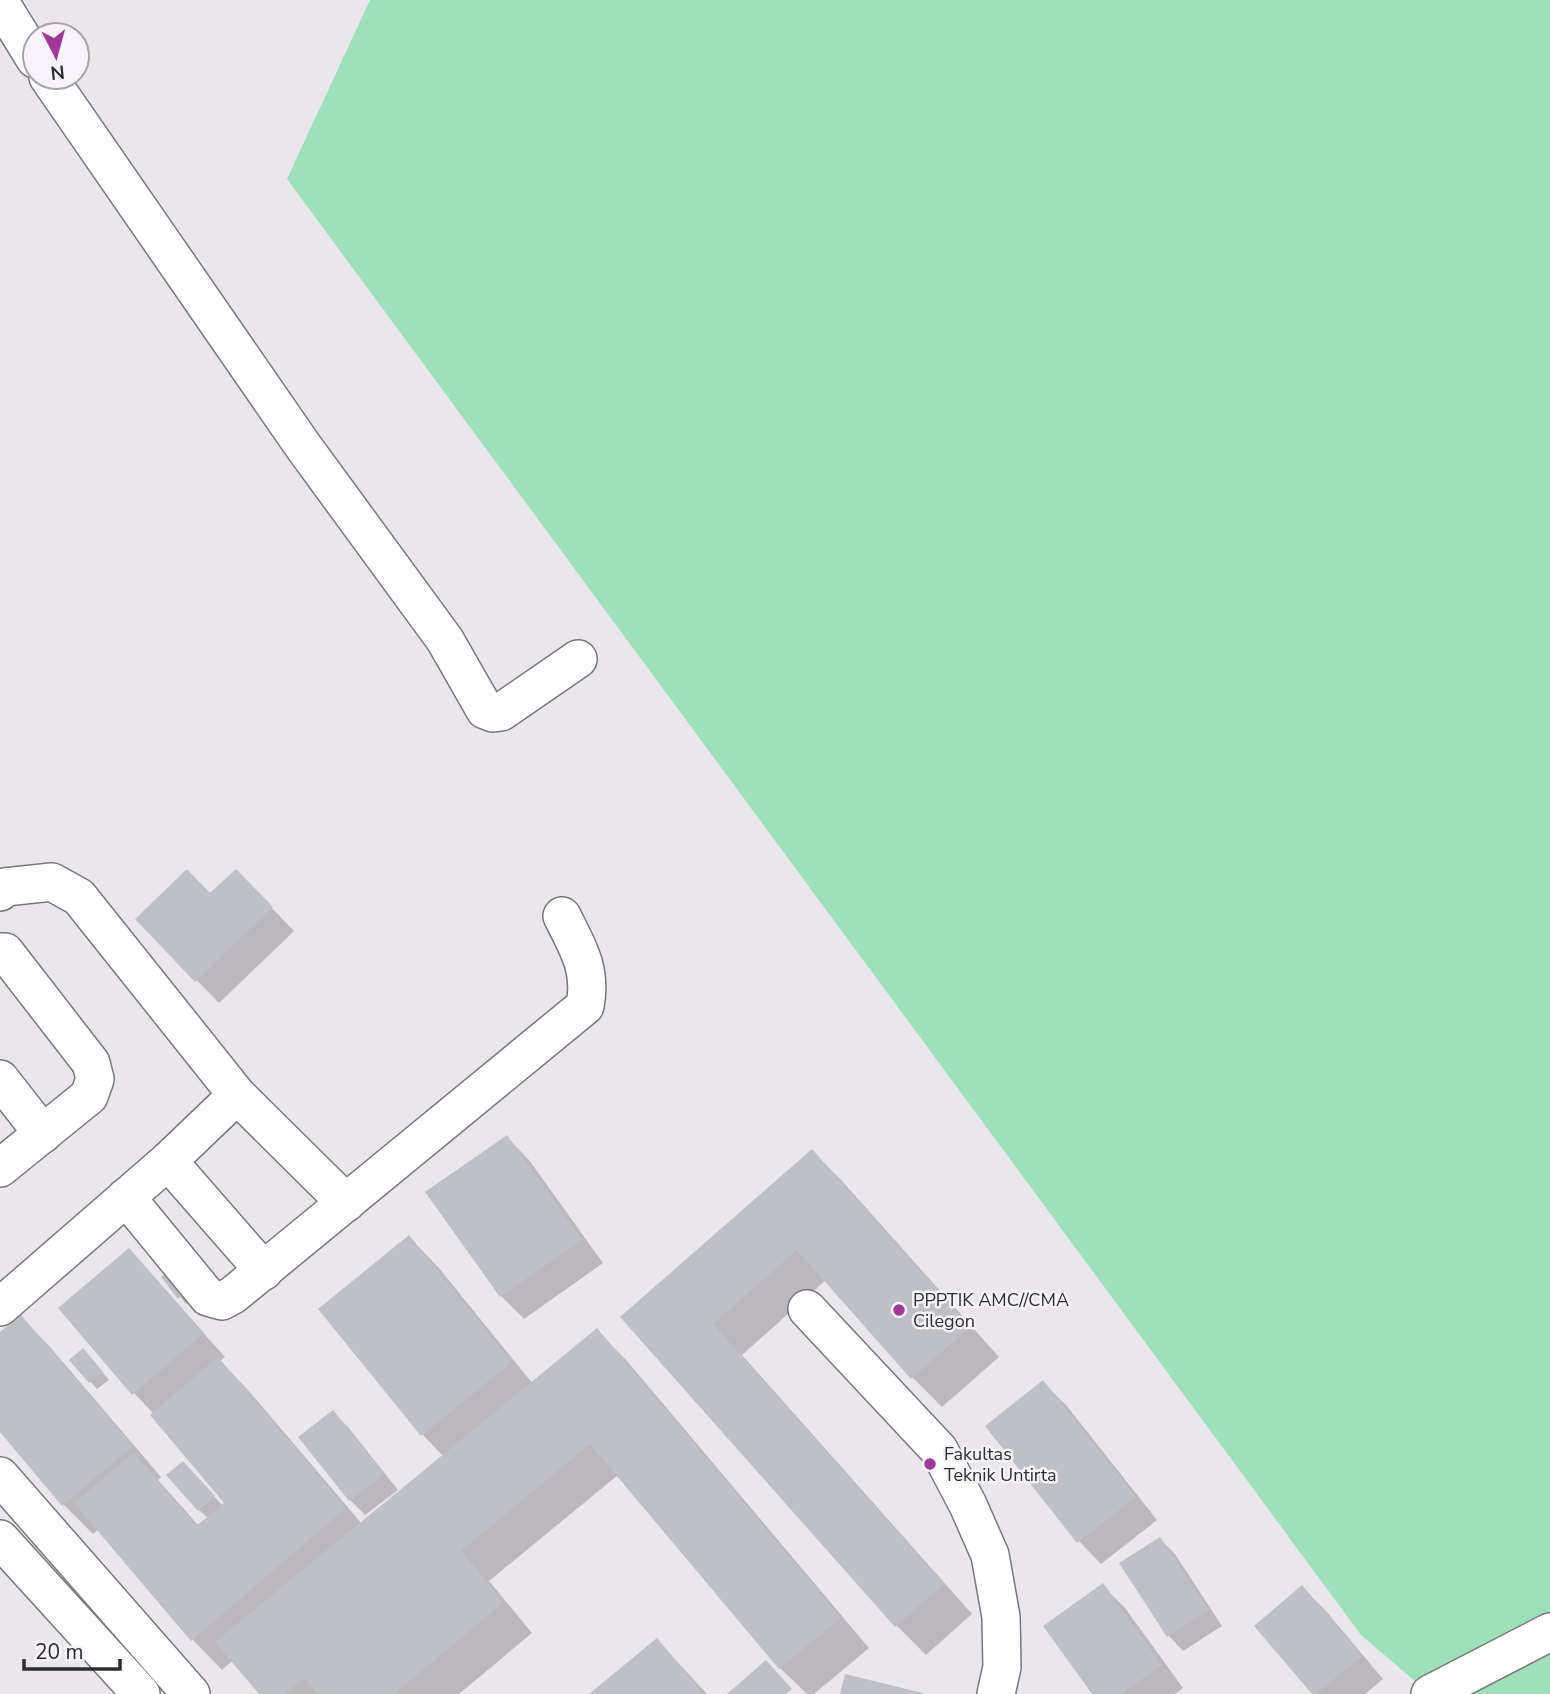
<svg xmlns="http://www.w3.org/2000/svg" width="1550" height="1694" font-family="'Nunito Sans',sans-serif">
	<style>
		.green { fill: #9de0ba }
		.shadow { fill: #0003 }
		.building { fill: #bfc0c5 }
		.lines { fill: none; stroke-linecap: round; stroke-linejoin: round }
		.minor-casing { stroke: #79777c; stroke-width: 40 }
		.minor { stroke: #fff; stroke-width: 37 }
		.poi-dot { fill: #a1399b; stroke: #f6f4fa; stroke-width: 2.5 }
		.labels { text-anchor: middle; stroke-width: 5; stroke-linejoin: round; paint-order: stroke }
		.poi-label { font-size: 18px; fill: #2e2d2f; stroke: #f6f4fa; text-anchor: start }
	</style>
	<rect width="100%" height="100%" fill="#e9e7ec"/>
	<!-- green -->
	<path class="green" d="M370 0H1550V1694H1430L1361 1635 287 179Z"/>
	<!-- shadow -->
	<g class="shadow">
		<path d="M236 871 294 931 219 1003 137 919 211 895Z"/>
		<path d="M507 1137 529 1160 603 1263 524 1319 501 1296Z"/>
		<path d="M812 1151 842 1181 999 1357 942 1407 912 1377 826 1280 742 1355 972 1614 926 1655 896 1625 623 1318Z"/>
		<path d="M409 1237 438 1267 533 1384 597 1331 627 1361 869 1648 814 1694H807L780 1668 618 1475 489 1581 532 1633 459 1694H261L233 1660 222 1670 193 1640 99 1529 93 1534 63 1504 0 1430V1334L21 1317 50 1347 161 1477 158 1480 199 1526 208 1518 199 1510 183 1463 223 1506 226 1503 154 1414 134 1393 129 1250 225 1357 220 1361 248 1390 362 1524 444 1457 422 1434Z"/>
		<path d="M164 1277 192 1300 186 1304Z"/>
		<path d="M90 1357 109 1380 97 1389 71 1360Z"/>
		<path d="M1043 1383 1066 1405 1157 1520 1101 1564 1079 1541Z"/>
		<path d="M333 1412 348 1427 398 1490 365 1515 350 1500 300 1437Z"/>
		<path d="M1160 1539 1175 1554 1222 1626 1183 1651 1169 1636 1121 1564Z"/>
		<path d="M1102 1585 1125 1608 1183 1688 1175 1694H1094Z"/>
		<path d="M1302 1587 1325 1610 1383 1679 1365 1694H1314Z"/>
		<path d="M657 1640 707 1694H592Z"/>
	</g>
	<!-- building -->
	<g class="building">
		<path d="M187 869 210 893 236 869 273 907 195 982 135 919Z"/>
		<path d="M507 1135 582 1240 500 1297 425 1192Z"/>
		<path d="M812 1149 970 1327 911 1379 797 1250 713 1324 944 1584 895 1627 620 1317Z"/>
		<path d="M409 1235 512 1362 421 1436 318 1309Z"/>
		<path d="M129 1248 204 1333 132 1395 58 1308Z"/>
		<path d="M169 1271 186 1292 178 1299 161 1277Z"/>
		<path d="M21 1315 133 1446 62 1506 0 1432V1332Z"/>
		<path d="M597 1328 841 1618 779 1669 590 1444 461 1551 504 1602 394 1694H318L304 1678 286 1694H259L215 1642Z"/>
		<path d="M83 1348 103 1372 89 1383 69 1360Z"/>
		<path d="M218 1357 346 1508 191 1641 74 1503 134 1453 196 1526 224 1503 150 1415Z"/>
		<path d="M1043 1380 1136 1497 1077 1543 985 1426Z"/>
		<path d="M333 1410 384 1474 349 1501 298 1437Z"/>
		<path d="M183 1461 215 1496 198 1511 166 1475Z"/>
		<path d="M1160 1537 1209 1610 1167 1637 1119 1563Z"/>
		<path d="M1103 1583 1162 1665 1121 1694H1092L1043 1626Z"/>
		<path d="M1302 1585 1362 1656 1316 1694H1312L1254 1626Z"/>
		<path d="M657 1638 701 1691 698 1694H589Z"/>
		<path d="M766 1660 792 1689 786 1694H727Z"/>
		<path d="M845 1674 923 1693V1694H840Z"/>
	</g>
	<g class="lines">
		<defs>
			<g id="minor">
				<path d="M0 2 35 59"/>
				<path d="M48 77 303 446 445 640 485 710 493 713 501 712 578 659"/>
				<path d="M0 892 5 887 52 882 79 897 237 1095 346 1203"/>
				<path d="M0 952H5L91 1063 95 1079 89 1096 0 1168"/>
				<path d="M0 1079 43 1134"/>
				<path d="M168 1161 264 1271"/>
				<path d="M126 1197 208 1297 222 1301 233 1295 585 1006C592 969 578 948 562 916"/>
				<path d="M0 1307 168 1161 237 1095"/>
				<path d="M807 1309 939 1450 968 1505 990 1555 1001 1617 1002 1667 996 1694"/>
				<path d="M0 1476 191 1694"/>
				<path d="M0 1539 141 1694"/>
				<path d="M1430 1694 1550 1632"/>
			</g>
		</defs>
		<!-- minor casing -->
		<use href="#minor" class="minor-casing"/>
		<!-- minor -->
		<use href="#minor" class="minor"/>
	</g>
	<!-- markers -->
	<g class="poi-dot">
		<circle cx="899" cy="1310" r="7"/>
		<circle cx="930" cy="1464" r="7"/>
	</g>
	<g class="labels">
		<!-- poi labels -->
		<g class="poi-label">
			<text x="913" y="1306">PPPTIK AMC//CMA<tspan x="913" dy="21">Cilegon</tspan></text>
			<text x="944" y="1460">Fakultas<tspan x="944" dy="21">Teknik Untirta</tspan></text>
		</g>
	</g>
	<!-- north arrow -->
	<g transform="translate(56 56) rotate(174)"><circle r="33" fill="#f6f4fa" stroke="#a6a4a9" stroke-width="2"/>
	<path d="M0-5L12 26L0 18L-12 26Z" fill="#a1399b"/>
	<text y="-10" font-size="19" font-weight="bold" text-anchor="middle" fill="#2e2d2f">N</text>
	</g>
	<!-- scale -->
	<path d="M24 1659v10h96v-10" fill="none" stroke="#2e2d2f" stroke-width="3.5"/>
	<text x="35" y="1659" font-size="21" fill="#2e2d2f" stroke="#f6f4fa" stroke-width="5" paint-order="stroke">20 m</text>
</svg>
